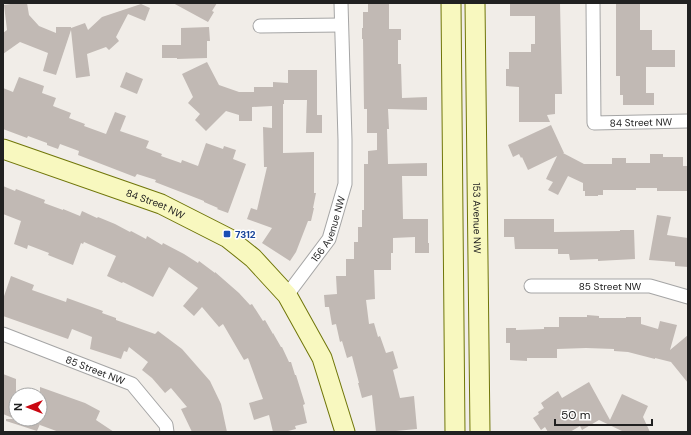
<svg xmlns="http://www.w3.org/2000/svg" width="691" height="435" font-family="'DM Sans',sans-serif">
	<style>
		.building { fill: #c1b9b4 }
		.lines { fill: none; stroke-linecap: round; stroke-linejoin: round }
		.street-casing { stroke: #a5a5a5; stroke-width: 15 }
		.secondary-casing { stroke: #707609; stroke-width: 21 }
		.street { stroke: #fff; stroke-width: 13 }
		.secondary { stroke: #f8f8bf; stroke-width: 19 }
		.transit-dot { fill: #1a4fb4; stroke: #fff; stroke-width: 1.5 }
		.labels { text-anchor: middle; stroke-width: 3; stroke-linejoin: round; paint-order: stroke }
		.street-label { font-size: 10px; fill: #212121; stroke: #fff }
		.transit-label { font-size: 10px; font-weight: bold; fill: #164399; stroke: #fff; text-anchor: start }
	</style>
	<rect width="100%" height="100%" fill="#f1ede8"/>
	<!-- building -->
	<g class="building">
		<path d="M17 3H27L29 15 39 26 56 33V27H71V28L85 23 88 30 102 17 141 4 150 8 145 21 128 14 116 37 119 41 109 50 106 47 87 54 90 76 76 78 71 30 56 75 43 71 48 53 20 42 3 54V33L7 30 4 5Z"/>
		<path d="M173 3H217L212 11 214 12 208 22Z"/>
		<path d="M368 3H389V29H401V40H398V64H401L402 98 427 97V110L388 109 389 129H387L388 164 427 163V176H402L403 219H428V243H429V253H415V237L393 238V253H391V270H374L375 299 366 300 369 324 374 323 378 337 380 336 386 353 393 351 398 368 393 370 400 398 414 396 417 429 385 432H376L372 395 362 398 358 383H359L352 356 347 358 342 341 340 342 336 324 332 325 329 307H325L324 295 337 294 336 276H346V259H354V242H358V227H362V210H364V164H368V151L377 150V133H367V109H364L363 39H362V28H363V12H368Z"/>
		<path d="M510 3H560L562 94H555V114L547 115 550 122H519V87L506 86V69H509V52H531V44H535V16H510Z"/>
		<path d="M616 3H640V30H652V50H675V67H646V93H654V105H623V95H620V76H616Z"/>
		<path d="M209 27 210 41H207V58L177 59V58H162V45H181V28Z"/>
		<path d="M207 62 219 85 239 92H254V87H273V82L288 83V70H317V115H322V133H306L307 100H284V104H283V153L314 152V193H316L313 208H314L311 221H308L296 252 290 261 262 243 272 228 247 219 251 208 257 210 267 167H264L263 127 272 128V106L252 107V121H239V115L226 111 206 131 195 120 200 114 188 103 193 97 182 74Z"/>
		<path d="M126 72 143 79 137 94 120 87Z"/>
		<path d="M19 77 44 86 42 93 56 98 53 106 71 113 69 118 85 124 84 126 106 134 115 112 126 116 120 131 149 141 146 148 162 154 161 156 181 163 182 160 198 166 206 143 223 149 224 146 236 150 233 159 246 164 228 213 217 209 218 208 204 202V201L155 182 156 180 137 174 135 177 78 155 79 151 60 144 58 149 47 145V143L28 136 27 138 3 129V88L13 92Z"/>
		<path d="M551 125 564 153H563L584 164H612V158H626V163H650V154H663V157H683V166H688V191H657V188H636V190H603V195H598V196H585V191H583V183L568 176 558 195 548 190 553 182 546 179 557 156 528 170 522 157 521 158 519 154 513 157 508 145Z"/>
		<path d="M3 186 15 191 16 189 45 200 44 203 63 210V209L80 216 82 211 97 218 98 217 115 224 130 232 131 231 146 239 147 236 162 245 163 243 184 254 198 263 199 261 215 273V272L239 293 250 305 252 304 263 321 265 320 273 334V333L281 347H282L289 362H291L295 375H296L305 404 303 405 307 423 295 426 296 429 284 432H273L269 415 254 420 249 403 263 399 248 358 244 360 223 324 219 327 202 307 194 316 183 306 198 288 169 267 153 297 123 282 122 283 107 276 116 256 84 242 83 244 81 243 73 265 48 255 49 253 28 245 27 249 14 244 21 221 3 214Z"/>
		<path d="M657 215 671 217 667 235 688 238V267L675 266V262L649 260Z"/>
		<path d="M504 219H554V232L620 231V230H634L635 259 598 261V259L570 260 569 254H558V249H515L514 237H504Z"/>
		<path d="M11 276 34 285 32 290 66 302 67 298 103 311 102 313 116 318V320L155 334 158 331 182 349 210 381 221 404 227 432H192L181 409 187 407 171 388 165 393 152 378 142 370 148 362 129 347 127 352 124 351 121 359 90 349 92 337 72 329 68 339 3 316V299Z"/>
		<path d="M587 315 599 316V318H626V317H641V324L658 329 660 321 677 325 670 350 688 335V383L671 362 655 358V359L628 352 614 351V349L586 348 557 349V358H527V361L510 360V343H506V328H516V330L544 329V327H559V317H587Z"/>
		<path d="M3 374 16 379V419H40V387L85 403 100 411 96 420 114 432H59L40 425V424L37 431 6 421V419H15L3 414Z"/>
		<path d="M589 382 610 420 622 394 648 406 643 417 650 432H624L599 420 582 430 580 426 570 432H548L545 427 541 430 533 418 539 414 538 412 544 408 541 403 558 391 562 398Z"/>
	</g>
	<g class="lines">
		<defs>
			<g id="street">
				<path id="s1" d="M593 3 594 123 688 121"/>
				<path d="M260 26 341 25"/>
				<path id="s2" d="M531 286H650L688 297"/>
				<path id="s3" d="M287 295 329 239 345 184V140L341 3"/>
				<path id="s4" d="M3 334 132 384 166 425 167 432"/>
			</g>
			<g id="secondary">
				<path d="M451 3 455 432"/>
				<path id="s5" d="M475 3 480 432"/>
				<path id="s6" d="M3 149 161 204 228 238 253 258 287 295 322 358 345 432"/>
			</g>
		</defs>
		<!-- street casing -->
		<use href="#street" class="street-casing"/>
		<!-- secondary casing -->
		<use href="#secondary" class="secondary-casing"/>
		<!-- street -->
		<use href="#street" class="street"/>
		<!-- secondary -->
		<use href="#secondary" class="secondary"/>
	</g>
	<!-- markers -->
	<rect class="transit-dot" x="223" y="230" width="8" height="8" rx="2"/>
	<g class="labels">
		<!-- street labels -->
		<g class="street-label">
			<text dy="4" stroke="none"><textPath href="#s1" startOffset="167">84 Street NW</textPath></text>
			<text dy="4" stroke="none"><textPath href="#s6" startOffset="162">84 Street NW</textPath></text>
			<text dy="4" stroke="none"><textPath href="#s5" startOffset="215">153 Avenue NW</textPath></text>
			<text dy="4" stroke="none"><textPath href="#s3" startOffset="79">156 Avenue NW</textPath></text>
			<text dy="4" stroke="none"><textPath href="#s2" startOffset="79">85 Street NW</textPath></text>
			<text dy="4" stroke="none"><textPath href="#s4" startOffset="99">85 Street NW</textPath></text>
		</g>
		<!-- transit labels -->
		<g class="transit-label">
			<text x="235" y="238">7312</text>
		</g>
	</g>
	<!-- border -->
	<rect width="691" height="435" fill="none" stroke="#212121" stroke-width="8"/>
	<!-- north arrow -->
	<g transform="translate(28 407) rotate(270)"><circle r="19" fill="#ffffff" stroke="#a6a6a6"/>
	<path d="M0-3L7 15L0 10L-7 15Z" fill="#ca0711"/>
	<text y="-6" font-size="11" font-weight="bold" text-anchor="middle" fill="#212121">N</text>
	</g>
	<!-- scale -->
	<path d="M555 419v6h97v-6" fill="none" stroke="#212121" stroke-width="2"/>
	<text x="561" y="419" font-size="12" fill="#212121" stroke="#ffffff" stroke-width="3" paint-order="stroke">50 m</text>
</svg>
